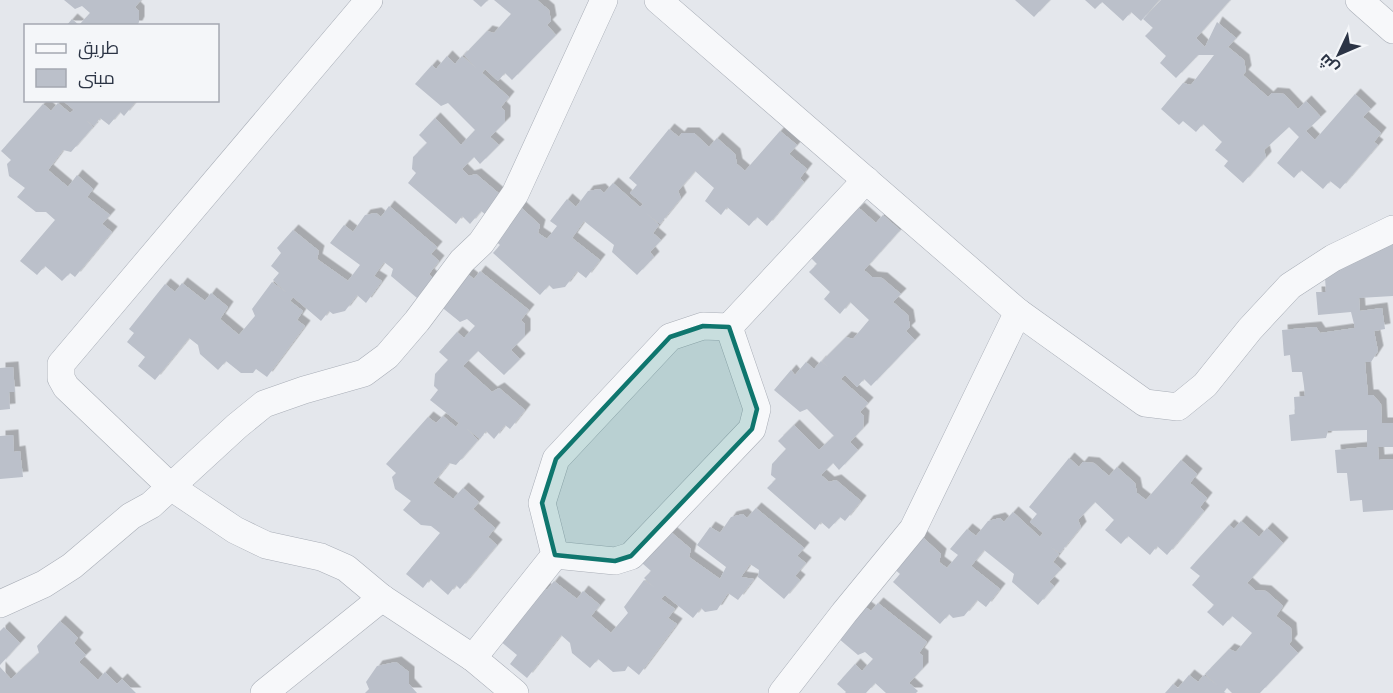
<svg xmlns="http://www.w3.org/2000/svg" width="1393" height="693" font-family="'Asap Condensed',Cairo,sans-serif">
	<style>
		.building { fill: #bbc0ca; filter: url(#shadow) }
		.lines { fill: none; stroke-linecap: round; stroke-linejoin: round }
		.minor-casing { stroke: #a9aeb7; stroke-width: 28 }
		.minor { stroke: #f7f8fa; stroke-width: 27 }
		.marked { fill: #0f766e; fill-opacity: 0.2; stroke: #0f766e; stroke-width: 4.5; stroke-linejoin: round }
	</style>
	<defs>
		<filter id="shadow"><feDropShadow dx="5.5" dy="-5.5" stdDeviation="0" flood-color="#0004"/></filter>
	</defs>
	<rect width="100%" height="100%" fill="#e4e7ec"/>
	<!-- building -->
	<g class="building">
		<path d="M64 0H141L135 7 139 11V22L137 26H66L72 19 79 25 90 13 82 6 75 9Z"/>
		<path d="M473 0H488L481 7Z"/>
		<path d="M494 0H537L549 10 551 21 547 25 556 35 512 80 505 73 498 81 485 69 482 73 509 97 501 107 505 111V122L490 137 499 145 480 164 474 157 462 169 469 176 476 174 502 196 486 215 481 211 470 224 462 216 456 224 408 183 416 173 412 169 413 157 427 143 419 135 435 118 461 145 475 130 448 103 441 106 415 84 432 65 436 69 447 56 455 64 462 56 476 68 464 55 487 31 494 33 511 14Z"/>
		<path d="M1015 0H1050L1034 17Z"/>
		<path d="M1085 0H1159L1141 21 1131 12 1123 21 1102 2 1095 9Z"/>
		<path d="M1161 0H1230L1196 38 1205 47 1217 22 1236 38 1228 47 1244 60 1246 71 1243 75 1268 97 1272 93 1284 94 1298 109 1306 101 1321 117 1306 131 1315 140 1355 94 1371 109 1363 117 1381 133 1374 142 1378 145 1340 189 1330 181 1323 189 1301 170 1294 178 1277 163 1299 137 1289 127 1264 150 1266 157 1243 183 1224 166 1228 161 1215 150 1222 142 1203 124 1196 132 1183 121 1179 125 1161 109 1183 83 1191 85 1214 55H1198L1176 78 1160 63 1166 56 1145 36 1153 28 1143 19Z"/>
		<path d="M62 100H137L124 116 120 112 109 125 100 118 94 126 86 120 93 127 71 152 63 150 48 170 68 187 77 175 93 189 87 197 110 215 102 224 112 232 75 277 70 273 62 281 45 266 37 275 20 261 55 220 46 212H36L17 197 25 188 9 176 7 164 11 160 1 151 43 104 51 111 58 103 70 113 74 110Z"/>
		<path d="M669 129 679 137 682 133H694L709 147 717 138 735 154 737 164 745 171 780 131 797 145 789 154 807 169 800 178 804 182 767 226 757 217 749 226 727 207 721 215 705 201 714 188 695 171 678 191 681 198 660 224 646 213 659 225 653 233 661 240 650 252 654 257 637 275 612 252 614 245 584 221 572 238 600 260 586 278 577 271 565 287 553 289 549 285 540 295 493 253 500 245 492 238 515 202 540 225 538 233 547 239 557 226 550 221 567 199 576 207 588 191 600 189 604 193 613 183 640 207 643 204 630 193 637 185 629 178Z"/>
		<path d="M389 206 437 247 431 254 439 261 429 274 433 278 417 298 391 276 393 269 384 262 374 276 382 281 366 303 357 295 345 311 333 314 329 311 321 321 293 297 290 301 303 311 297 320 305 326 267 377 256 369 253 373H241L226 361 218 370 200 354 198 345 189 338 155 380 138 366 145 357 127 342 134 333 129 329 165 284 175 292 182 283 205 301 211 293 228 307 220 319 239 335 255 316 252 309 272 282 287 293 273 280 279 273 271 266 281 253 277 248 293 230 319 251 317 259 348 281 360 265 330 243 344 225 353 232 365 215 376 213 381 217Z"/>
		<path d="M859 208 876 223 883 215 900 230 864 270 872 277 882 278 901 294 893 302 908 315 910 327 906 331 915 340 871 386 864 379 857 387 845 375 841 379 868 403 860 412 864 416 863 428 850 442 858 450 839 470 833 463 821 475 829 482 836 480 861 501 845 521 840 517 829 529 821 522 815 530 767 488 776 479 771 475 772 464 786 449 778 441 794 425 819 450 834 436 807 409 800 412 774 390 791 370 795 375 806 362 814 369 821 361 829 368 822 361 846 337 853 339 869 320 850 302 840 314 824 299 830 292 809 272 817 264 808 255Z"/>
		<path d="M1393 245V296L1359 298 1360 311 1382 308 1385 329 1374 331 1378 351 1371 362H1365L1368 395H1373L1381 404 1382 423H1393V447H1378L1379 460 1393 459V510L1363 512 1362 500 1350 501 1347 473H1337L1335 450 1367 447V430L1328 431 1326 438 1291 441 1289 415 1295 414 1294 397 1305 396 1304 386 1302 372H1292L1290 355 1284 356 1282 330 1316 327 1320 333 1355 328 1351 312 1318 315 1316 292H1326L1324 263 1335 249Z"/>
		<path d="M480 271 529 310 521 320 525 324V336L511 350 520 359 504 375 478 351 463 366 492 392 499 388 525 410 510 429 505 425 494 439 486 431 480 439 466 428 478 440 456 465 449 463 433 483 453 499 463 488 479 502 473 509 495 528 488 537 497 545 460 589 456 585 448 595 430 579 423 588 406 574 440 533 431 526 421 525 403 510 411 501 395 489 392 477 396 473 386 464 428 417 436 423 443 416 456 427 459 423 430 400 438 390 434 386 435 374 448 360 439 352 457 332 464 338 475 326 467 319 460 322 434 301 465 272 474 279Z"/>
		<path d="M13 367 15 392H9L10 409 0 410V368Z"/>
		<path d="M13 435 14 452 20 451 23 477 0 479V436Z"/>
		<path d="M1069 458 1079 467 1083 462 1094 463 1109 476 1117 467 1135 483 1137 493 1146 500 1181 460 1197 474 1190 483 1207 498 1200 507 1204 511 1167 555 1157 546 1150 555 1128 536 1121 544 1105 530 1114 520 1095 502 1078 520 1081 527 1060 553 1051 547 1059 554 1053 562 1061 569 1049 582 1054 586 1038 605 1012 582 1014 574 984 550 971 566 1000 589 986 607 977 600 964 616 953 618 949 614 940 624 893 582 900 574 892 567 916 531 941 554 939 562 947 568 958 555 950 549 967 529 976 536 988 521 1000 518 1004 522 1013 512 1040 537 1043 533 1030 522 1037 514 1029 507Z"/>
		<path d="M756 508 804 548 797 556 806 563 795 576 800 580 784 599 758 577 759 570 750 564 741 577 754 579 738 600 728 593 717 610 705 612 701 608 693 618 665 595 661 599 675 609 668 618 677 624 639 675 628 666 625 671 613 672 598 659 590 668 572 653 570 643 561 635 527 678 510 664 517 655 499 640 537 582 547 590 554 581 577 599 583 591 600 605 591 616 611 633 628 613 624 607 644 580 654 587 644 578 651 571 642 563 665 527 691 549 689 557 720 579 726 567 697 545 710 527 720 533 731 517 743 514 747 518Z"/>
		<path d="M1241 521 1259 537 1267 528 1283 543 1247 583 1255 590 1266 591 1283 606 1276 616 1291 628 1292 640 1289 644 1298 653 1260 693H1232L1227 688 1224 692 1226 693H1165L1173 684 1178 688 1189 675 1198 682 1204 675 1218 686 1205 674 1229 649 1236 652 1252 633 1232 616 1223 626 1207 612 1214 605 1192 585 1200 576 1190 568 1229 525 1234 529Z"/>
		<path d="M878 603 927 642 919 653 923 656V668L909 683 918 691 916 693H886L875 683 866 693H845L846 692 837 684 855 664 862 671 873 659 865 652 858 655 832 633 863 605 871 611Z"/>
		<path d="M60 621 78 638 74 643 86 655 79 662 98 680 105 672 117 684 122 679 136 693H0V667L11 679 39 653 37 646Z"/>
		<path d="M4 627 20 643 0 665V631Z"/>
		<path d="M396 662 409 672V684L417 693H365L369 689 366 682 377 666Z"/>
	</g>
	<g class="lines">
		<defs>
			<g id="minor">
				<path d="M369 0 61 364V378L66 387 171 487 235 530 266 545 321 557 346 568 382 598 473 658 515 693"/>
				<path d="M658 0 1018 312 1145 403 1178 407 1205 385 1250 329 1290 286 1333 258 1393 229"/>
				<path d="M1359 0 1393 30"/>
				<path d="M555 555 615 561 631 556 752 429 757 409 729 327"/>
				<path d="M0 604 44 584 72 566 131 516 151 505 237 426 264 404 304 390 364 373 387 356 417 321 462 261 481 243 515 194 604 0"/>
				<path d="M473 658 555 555 542 503 556 459 670 337 703 326 729 327 866 180"/>
				<path d="M264 693 382 598"/>
				<path d="M782 693 844 613 913 529 1018 312"/>
			</g>
		</defs>
		<!-- minor casing -->
		<use href="#minor" class="minor-casing"/>
		<!-- minor -->
		<use href="#minor" class="minor"/>
	</g>
	<!-- marked area -->
	<path class="marked" d="M703 326 729 327 757 409 752 429 631 556 615 561 555 555 542 503 556 459 670 337Z"/>
	<!-- legend -->
	<rect x="24" y="24" width="195" height="78" fill="#f4f6f9" stroke="#a4a8b1" stroke-width="1.5"/>
	<rect x="36" y="44" width="30" height="9" fill="#f7f8fa" stroke="#a4a8b1" stroke-width="1.5"/>
	<text x="78" y="54" font-size="18" fill="#2b3445">طريق</text>
	<rect x="36" y="69" width="30" height="18" fill="#bbc0ca" stroke="#a4a8b1" stroke-width="1.5"/>
	<text x="78" y="84" font-size="18" fill="#2b3445">مبنى</text>
	<!-- north arrow -->
	<g transform="translate(1339 54) rotate(226)" stroke="#f4f6f9" stroke-width="4.5" paint-order="stroke">
	<path d="M0-4.5L10 22L0 15L-10 22Z" fill="#2b3445"/>
	<text y="-9" font-size="16" font-weight="bold" text-anchor="middle" fill="#2b3445">ش</text>
	</g>
</svg>
